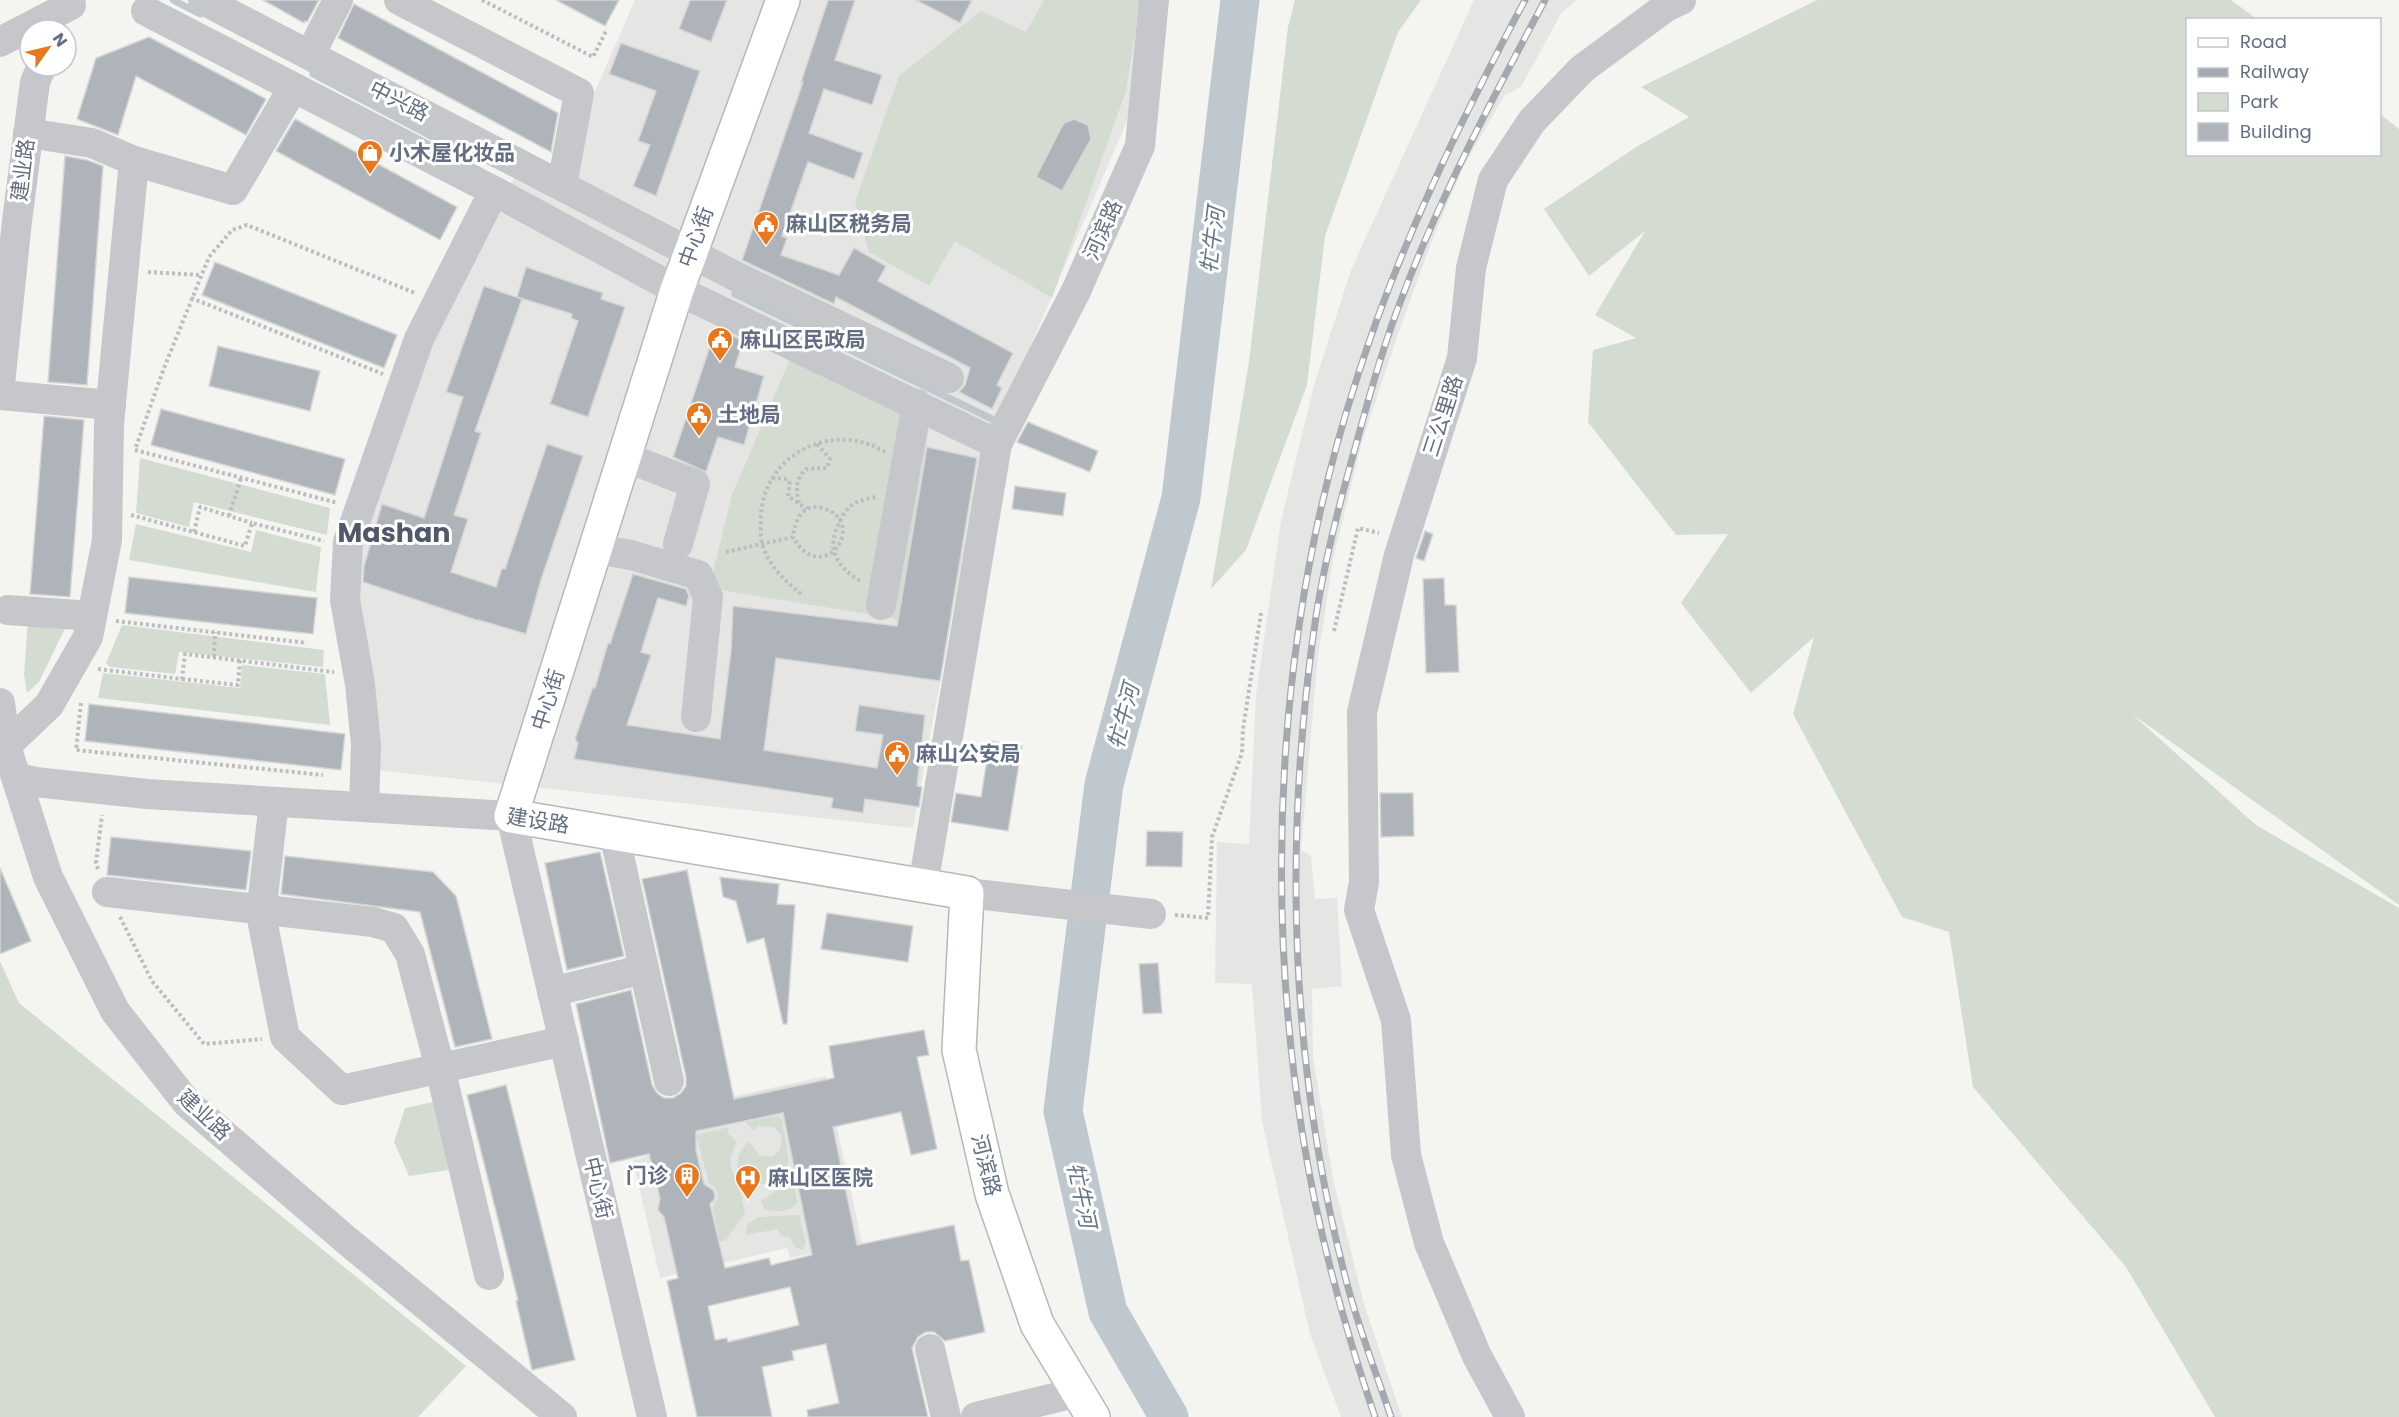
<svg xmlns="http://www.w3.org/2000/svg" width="2399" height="1417" font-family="Poppins,'Noto Sans SC',sans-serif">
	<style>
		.built { fill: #e5e5e4 }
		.green { fill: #d4dcd2 }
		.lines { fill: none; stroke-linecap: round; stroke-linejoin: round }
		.stream { stroke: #c0c8cf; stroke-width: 7 }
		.river { stroke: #c0c8cf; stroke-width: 39 }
		.building { fill: #afb4bb; stroke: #d6d6d4; stroke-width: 1.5; fill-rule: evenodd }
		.major-casing { stroke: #b5b8bd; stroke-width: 36 }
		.path { stroke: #bcbdc0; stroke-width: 4; stroke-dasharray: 3 3; stroke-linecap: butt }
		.minor { stroke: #c5c7cb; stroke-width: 30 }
		.major { stroke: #fff; stroke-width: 33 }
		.rail-casing { stroke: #a4a8af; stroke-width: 7 }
		.rail { stroke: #fff; stroke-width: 4.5; stroke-dasharray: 14; stroke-linecap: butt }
		.labels { text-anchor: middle; stroke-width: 6; stroke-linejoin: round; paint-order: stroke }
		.street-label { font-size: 21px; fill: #636e83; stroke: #fff }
		.poi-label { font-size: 21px; font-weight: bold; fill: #636e83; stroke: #fff; text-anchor: start }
		.water-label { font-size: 22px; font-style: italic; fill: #637687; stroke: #fff }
		.district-label { font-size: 27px; font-weight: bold; fill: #515968; stroke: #fff }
	</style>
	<rect width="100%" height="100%" fill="#f4f5f1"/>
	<!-- built -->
	<g class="built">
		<path d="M635 0H1140L1130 114 1018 375 983 450 913 828 375 770 355 609 358 547 426 346 527 152 561 169Z"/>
		<path d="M1474 0H1578L1562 12 1521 87 1504 96 1463 167 1431 243 1397 337 1361 445 1333 560 1317 664 1301 850 1311 856 1315 899 1337 898 1342 986 1312 989 1313 1056 1333 1179 1364 1304 1402 1417H1341L1310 1334 1262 1121 1252 984 1215 983 1217 842 1249 844 1256 695 1281 521 1314 385 1351 270Z"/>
		<path d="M826 1076 862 1243 790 1258 787 1248 660 1278 633 1160 646 1157 642 1139 649 1115Z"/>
	</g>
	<!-- green -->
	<g class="green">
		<path d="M1044 0H1140L1126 91 1052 298 955 241 929 286 869 252 855 202 899 76 981 11 1026 32Z"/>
		<path d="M1295 0H1421L1398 32 1325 236 1307 385 1246 550 1211 589 1249 362 1288 27Z"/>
		<path d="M1817 0H2231L2257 19 2188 20V154H2380V114L2399 129V905L2132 714 2256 825 2399 908V1417H2215L2126 1267 1973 1087 1949 932 1902 917 1793 714 1814 637 1751 693 1681 603 1728 534 1676 535 1588 422 1593 350 1636 338 1595 315 1645 231 1589 276 1544 209 1636 147 1689 117 1641 87Z"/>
		<path d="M791 357 929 428 898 619 709 588 732 495Z"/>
		<path d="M140 458 330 508 327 535 194 502 189 527 136 513Z"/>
		<path d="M136 524 251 552 256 530 321 547 316 592 129 560Z"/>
		<path d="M28 620 67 624 39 682 27 693 24 675Z"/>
		<path d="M122 625 324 650 323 667 179 652 175 674 110 667 106 663Z"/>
		<path d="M242 665 325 674 330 725 98 698 103 673 240 688Z"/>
		<path d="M0 961 19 1003 466 1366 418 1417H0Z"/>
		<path d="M433 1102 455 1169 409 1176 394 1142 405 1108Z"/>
		<path d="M775 1116 780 1117 782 1120 789 1161C782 1183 760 1191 741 1177 734 1162 738 1152 749 1141L760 1156H773L780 1150 782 1136 774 1127 759 1126 753 1131 746 1122Z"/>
		<path d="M729 1127 728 1133 737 1142C726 1163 729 1169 743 1187L740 1190 745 1213 726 1240 719 1242 713 1207 718 1197 716 1189 709 1183 696 1135Z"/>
		<path d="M792 1180 798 1202C791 1212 776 1213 765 1209L761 1201Z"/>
		<path d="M799 1215 806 1242 803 1250 796 1248 789 1237 780 1235 778 1229 745 1235 748 1224 758 1217Z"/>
	</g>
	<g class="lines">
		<!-- stream -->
		<g class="stream">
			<path d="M173 0 200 14"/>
			<path d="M313 74 478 161"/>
			<path d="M735 294 992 419"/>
		</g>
		<!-- river -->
		<path class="river" d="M1169 1417 1108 1312 1063 1111 1104 784 1181 498 1240 0"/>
	</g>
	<!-- building -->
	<g class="building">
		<path d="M263 0H319L307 22 305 21 304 23Z"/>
		<path d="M556 0H619L605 26Z"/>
		<path d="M690 0H727L711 42 679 29Z"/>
		<path d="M828 0H855L835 60 882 75 872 105 824 89 809 133 863 153 854 179 808 162 782 236 787 238 781 255 839 275 854 248 886 266 878 281 1013 353 997 385 1002 388 992 409 959 392 965 385 970 368 836 297 834 304 742 260 803 82H801Z"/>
		<path d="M916 0H972L960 23Z"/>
		<path d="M354 4 558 113 551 152 338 38Z"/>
		<path d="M149 37 266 99 246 135 136 76 118 135 77 119 96 58Z"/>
		<path d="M621 43 700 71 656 196 633 186 650 145 638 141 656 91 609 74Z"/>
		<path d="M295 119 457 207 440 240 276 151Z"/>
		<path d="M1074 119 1088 125 1091 139 1062 191 1036 177 1061 128 1064 123Z"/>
		<path d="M65 156 87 160 103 166 87 385 48 382Z"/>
		<path d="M215 262 397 335 384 368 202 295Z"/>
		<path d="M526 267 603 293 601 299 625 307 588 417 550 404 578 321 571 318 572 314 517 297Z"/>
		<path d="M484 286 522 299 475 431 481 433 454 515 468 519 451 572 496 587 502 568 505 569 547 444 583 456 541 580 526 634 479 620V621L363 582 364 566 382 504 424 518 463 397 446 392Z"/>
		<path d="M716 328 743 341 735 367 764 376 744 445 718 437 706 472 673 457Z"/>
		<path d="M218 346 320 371 310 411 209 386Z"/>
		<path d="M161 409 345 459 335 495 151 445Z"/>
		<path d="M44 416 84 420 70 597 30 594Z"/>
		<path d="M1028 422 1098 451 1090 472 1017 442Z"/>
		<path d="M927 447 977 458 940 681 776 658 764 750 877 768 883 735 855 731 859 705 925 715 917 786 922 787 919 807 865 799 863 813 831 808 833 798 574 759 578 743 575 739 593 687 595 688 608 643 610 644 633 574 686 589 689 596 686 606 658 598 641 652 651 655 627 725 720 739 731 651 733 606 897 626Z"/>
		<path d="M1015 486 1066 493 1063 516 1012 509Z"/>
		<path d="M1425 531 1433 534 1424 561 1416 558Z"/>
		<path d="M129 577 317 598 313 634 125 613Z"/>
		<path d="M1444 578 1445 605H1456L1459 672 1426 673 1423 579Z"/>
		<path d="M89 704 345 734 341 770 85 741Z"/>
		<path d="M990 741 1022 746 1008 831 951 822 956 793 981 797Z"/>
		<path d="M1380 793H1413L1414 836 1381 837Z"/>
		<path d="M1147 831 1183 832 1182 867 1146 866Z"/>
		<path d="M111 837 251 851 246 890 107 875Z"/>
		<path d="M600 852 624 956 567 970 545 863Z"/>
		<path d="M285 856 433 872 456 896 492 1039 455 1047 420 912 281 894Z"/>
		<path d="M0 868 31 941 0 954Z"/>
		<path d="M687 870 734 1099 834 1078 829 1046 924 1030 929 1055 917 1057 937 1149 911 1155 901 1112 833 1127 857 1245 954 1225 961 1261 969 1260 985 1332 945 1341 934 1332H926L918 1337 912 1348 928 1417H808L807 1410 839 1403 826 1344 792 1351 794 1360 762 1367 772 1417H697L667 1281 678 1278 664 1217 658 1210 660 1198 649 1154 610 1163 576 1004 631 990 652 1085 657 1093 664 1098H673L681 1093 686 1086V1077L642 879ZM783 1113 812 1255 771 1265 769 1258 725 1268 710 1204 714 1200 715 1195 713 1190 704 1184 696 1150V1131ZM790 1287 799 1325 728 1342 727 1338 715 1340 708 1306Z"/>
		<path d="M720 877 779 884 777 904 795 905 787 1024H783L764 938 747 943 736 901 723 897Z"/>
		<path d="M827 913 913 926 908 962 821 949Z"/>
		<path d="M1158 963 1162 1013 1143 1014 1139 964Z"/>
		<path d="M506 1085 575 1360 532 1370 516 1301 518 1300 467 1095Z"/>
	</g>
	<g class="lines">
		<defs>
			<path id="major" d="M783 0 677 290 511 816 967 893 959 1050 992 1194 1037 1324 1093 1417"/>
		</defs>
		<!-- major casing -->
		<use href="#major" class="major-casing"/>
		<!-- path -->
		<g class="path">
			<path d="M482 0 593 57 607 29"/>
			<path d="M148 272 201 275"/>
			<path d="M191 298 383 374"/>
			<path d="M136 447 164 368 209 257 232 230 247 225 415 293"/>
			<path d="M135 450 338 503"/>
			<path d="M772 478 787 479 790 484 788 496 807 509"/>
			<path d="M799 503C796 489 795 480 806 469L827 468 830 459 817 444"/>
			<path d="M131 515 245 546 252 523 324 541"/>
			<path d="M229 516 241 478"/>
			<path d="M194 532 200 507 252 523"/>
			<path d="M726 552 793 537C795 519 803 501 825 509 869 524 822 589 793 537"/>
			<path d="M860 581C836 566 826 549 839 523 842 516 847 508 853 504 859 500 869 499 875 497"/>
			<path d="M801 594C784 580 769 566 762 544 760 535 761 525 761 517 763 454 833 420 885 452"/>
			<path d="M116 621 307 643"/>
			<path d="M1334 631 1358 528 1379 533"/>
			<path d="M214 657 215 632"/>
			<path d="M98 669 182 679 185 654 334 672"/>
			<path d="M182 679 238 685 240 660"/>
			<path d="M81 703 76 750 323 775"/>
			<path d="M98 869 96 863 102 815"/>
			<path d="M1175 915 1208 918 1212 837 1242 753 1243 729 1261 613"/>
			<path d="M120 917 152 981 204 1044 262 1039"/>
		</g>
		<!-- minor -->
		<g class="minor">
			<path d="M203 0 737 277 949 378"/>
			<path d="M399 0 579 93 562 185"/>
			<path d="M146 11 494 191 677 290 997 444 923 886"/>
			<path d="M0 42 71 5"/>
			<path d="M310 55 338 0"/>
			<path d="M28 133 92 143 134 161"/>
			<path d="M0 384 17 221 35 82 42 66"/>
			<path d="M0 395 111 405"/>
			<path d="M997 444 1076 291 1140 146 1154 0"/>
			<path d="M625 457 695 484 678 544"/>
			<path d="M596 549 631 555 698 575 708 597 696 717"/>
			<path d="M881 605 917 404"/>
			<path d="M8 610 92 616"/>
			<path d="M0 703 6 746 48 877 115 1011 187 1103 345 1239 562 1417"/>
			<path d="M6 746 49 705 88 637 107 540 109 424 134 161 233 190 293 88"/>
			<path d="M16 777 35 782 147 794 511 816 652 1417"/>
			<path d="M274 802 261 914 285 1037 342 1090 564 1041"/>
			<path d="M364 807 366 745 360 684 345 600 348 542 419 339 494 191"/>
			<path d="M614 833 669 1081"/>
			<path d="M107 892 373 922 394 928 410 954 440 1068 489 1275"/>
			<path d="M967 893 1151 914"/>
			<path d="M552 992 644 969"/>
			<path d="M930 1349 946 1417"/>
			<path d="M976 1417 1079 1392"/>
			<path d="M1510 1417 1477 1356 1429 1243 1406 1155 1396 1020 1359 910 1364 882 1362 712 1399 555 1462 358 1471 268 1493 180 1532 121 1582 69 1666 7 1681 0"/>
		</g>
		<!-- major -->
		<use href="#major" class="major"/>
		<defs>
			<g id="rail">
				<path d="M1375 1417C1343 1323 1317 1228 1302 1131 1263 883 1279 616 1357 378 1399 246 1460 122 1525 0"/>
				<path d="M1391 1417C1375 1370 1357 1324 1345 1276 1291 1067 1284 850 1313 637 1322 568 1340 501 1359 434 1371 389 1384 344 1401 300 1440 196 1493 98 1545 0"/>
			</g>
		</defs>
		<!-- rail casing -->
		<use href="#rail" class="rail-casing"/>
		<!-- rail -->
		<use href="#rail" class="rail"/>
	</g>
	<!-- icons -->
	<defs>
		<symbol id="shop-pin" viewBox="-11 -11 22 30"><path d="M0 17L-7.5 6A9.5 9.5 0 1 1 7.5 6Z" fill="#e9781d" stroke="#fff"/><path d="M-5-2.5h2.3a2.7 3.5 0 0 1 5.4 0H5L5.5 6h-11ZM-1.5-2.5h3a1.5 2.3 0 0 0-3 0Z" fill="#fff"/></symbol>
		<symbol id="civic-pin" viewBox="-11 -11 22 30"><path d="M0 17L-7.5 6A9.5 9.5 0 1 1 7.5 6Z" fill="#e9781d" stroke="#fff"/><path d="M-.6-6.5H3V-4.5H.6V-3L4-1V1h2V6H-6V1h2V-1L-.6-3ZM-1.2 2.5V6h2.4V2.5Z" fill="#fff"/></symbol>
		<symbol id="building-pin" viewBox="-11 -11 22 30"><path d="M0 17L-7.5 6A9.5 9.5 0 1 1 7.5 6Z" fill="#e9781d" stroke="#fff"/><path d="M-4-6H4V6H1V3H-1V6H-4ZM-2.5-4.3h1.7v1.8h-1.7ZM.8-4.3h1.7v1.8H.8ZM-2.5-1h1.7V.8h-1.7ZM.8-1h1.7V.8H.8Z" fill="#fff"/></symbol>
		<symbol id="hospital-pin" viewBox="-11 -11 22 30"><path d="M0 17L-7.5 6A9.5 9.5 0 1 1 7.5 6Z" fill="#e9781d" stroke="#fff"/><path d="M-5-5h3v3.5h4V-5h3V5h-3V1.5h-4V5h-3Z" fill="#fff"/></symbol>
	</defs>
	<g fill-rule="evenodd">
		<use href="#shop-pin" x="355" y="138" width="30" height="40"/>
		<use href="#civic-pin" x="751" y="209" width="30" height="40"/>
		<use href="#civic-pin" x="705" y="325" width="30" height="40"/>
		<use href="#civic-pin" x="684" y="400" width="30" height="40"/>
		<use href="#civic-pin" x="882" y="739" width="30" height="40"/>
		<use href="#building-pin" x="672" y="1161" width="30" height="40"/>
		<use href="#hospital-pin" x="733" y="1163" width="30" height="40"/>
	</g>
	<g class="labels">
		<!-- street labels -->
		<g class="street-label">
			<text transform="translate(399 101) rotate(27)" y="7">中兴路</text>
			<text transform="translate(23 170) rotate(-83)" y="7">建业路</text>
			<text transform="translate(1103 230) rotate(-66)" y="7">河滨路</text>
			<text transform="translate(696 237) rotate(-70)" y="7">中心街</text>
			<text transform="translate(1443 416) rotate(-72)" y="7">三公里路</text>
			<text transform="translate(548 700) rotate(-72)" y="7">中心街</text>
			<text transform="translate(538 821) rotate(9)" y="7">建设路</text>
			<text transform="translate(204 1115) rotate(43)" y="7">建业路</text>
			<text transform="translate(986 1165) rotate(76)" y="7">河滨路</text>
			<text transform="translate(598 1188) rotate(77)" y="7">中心街</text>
		</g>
		<!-- poi labels -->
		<g class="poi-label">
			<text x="389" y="160">小木屋化妆品</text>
			<text x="786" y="231">麻山区税务局</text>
			<text x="740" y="347">麻山区民政局</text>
			<text x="718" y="422">土地局</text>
			<text x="916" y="761">麻山公安局</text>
			<text x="668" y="1183" text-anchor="end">门诊</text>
			<text x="768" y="1185">麻山区医院</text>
		</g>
		<!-- water labels -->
		<g class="water-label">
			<text transform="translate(1212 240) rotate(-83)" y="8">牤牛河</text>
			<text transform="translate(1123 716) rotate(-75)" y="8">牤牛河</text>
			<text transform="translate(1082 1195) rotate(78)" y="8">牤牛河</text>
		</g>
		<!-- district labels -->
		<g class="district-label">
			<text x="394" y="542">Mashan</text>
		</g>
	</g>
	<!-- legend -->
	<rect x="2186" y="18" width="195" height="138" fill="#ffffff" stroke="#c1c5cd" stroke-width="1.5"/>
	<rect x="2198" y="38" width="30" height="9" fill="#ffffff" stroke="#c1c5cd" stroke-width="1.5"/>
	<text x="2240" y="48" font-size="18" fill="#636e83">Road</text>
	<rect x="2198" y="68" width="30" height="9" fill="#a4a8af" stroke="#c1c5cd" stroke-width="1.5"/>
	<text x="2240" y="78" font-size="18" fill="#636e83">Railway</text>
	<rect x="2198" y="93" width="30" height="18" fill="#d4dcd2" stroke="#c1c5cd" stroke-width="1.5"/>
	<text x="2240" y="108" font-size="18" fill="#636e83">Park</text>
	<rect x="2198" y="123" width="30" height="18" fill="#afb4bb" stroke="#c1c5cd" stroke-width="1.5"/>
	<text x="2240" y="138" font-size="18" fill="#636e83">Building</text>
	<!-- north arrow -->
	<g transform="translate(48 48) rotate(56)"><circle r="28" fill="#ffffff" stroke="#c1c5cd" stroke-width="1.5"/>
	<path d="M0-4.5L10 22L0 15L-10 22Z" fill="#e9781d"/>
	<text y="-9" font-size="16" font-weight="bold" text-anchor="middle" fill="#636e83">N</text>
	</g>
</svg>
